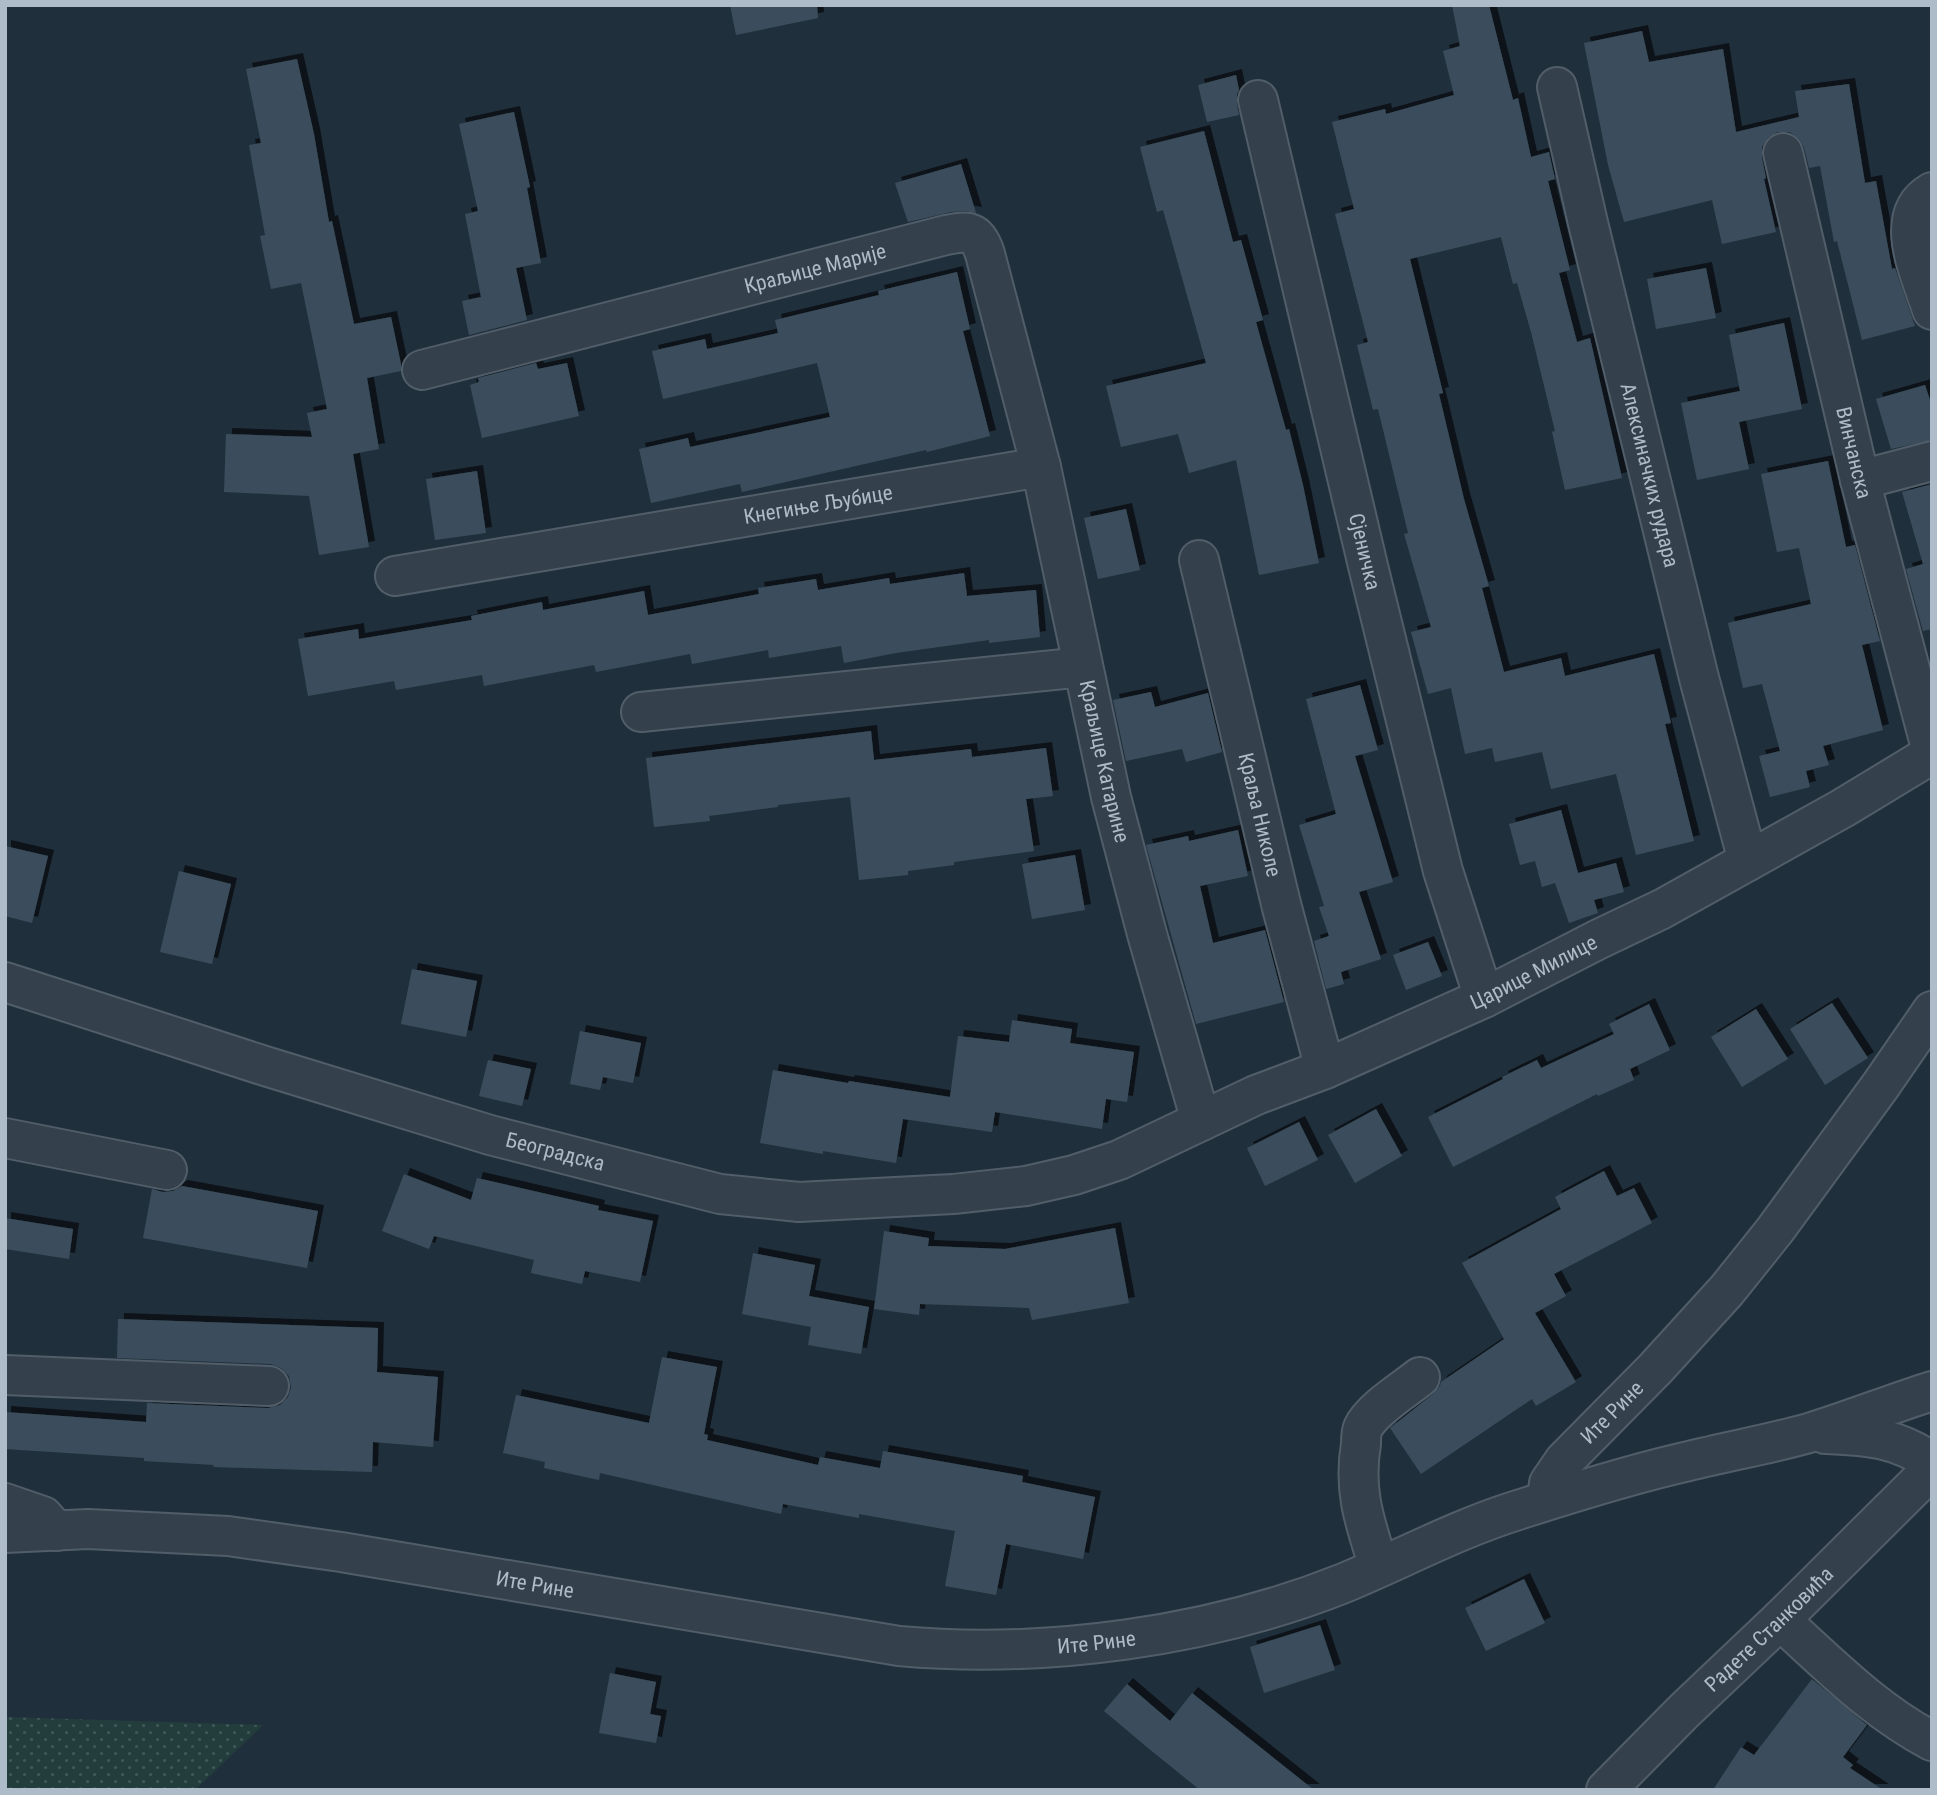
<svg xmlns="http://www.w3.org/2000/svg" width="1937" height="1795" font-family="'Roboto Condensed',sans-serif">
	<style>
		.grass { fill: url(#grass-dots) }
		.building { fill: #3b4e5b; filter: url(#shadow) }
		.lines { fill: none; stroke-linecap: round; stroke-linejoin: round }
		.minor-casing { stroke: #515e69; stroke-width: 42 }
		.minor { stroke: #34404c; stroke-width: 38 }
		.labels { text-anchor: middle; stroke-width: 7; stroke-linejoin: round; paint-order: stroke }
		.street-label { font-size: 21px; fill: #aebbc8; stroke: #192530 }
	</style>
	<defs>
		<pattern id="grass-dots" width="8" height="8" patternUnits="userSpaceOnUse" patternTransform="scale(1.75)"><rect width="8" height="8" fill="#223d3c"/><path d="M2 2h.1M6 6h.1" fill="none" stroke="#405757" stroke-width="1.8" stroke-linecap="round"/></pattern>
		<filter id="shadow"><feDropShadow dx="6" dy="-6" stdDeviation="0" flood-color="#0009"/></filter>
	</defs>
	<rect width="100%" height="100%" fill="#202f3c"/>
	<!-- grass -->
	<path class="grass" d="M5 1717 263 1725 195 1790H5Z"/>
	<!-- building -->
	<g class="building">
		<path d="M730 5H817L818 18 736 35Z"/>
		<path d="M1452 5H1489L1513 100 1518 98 1531 157 1549 152 1555 179 1548 181 1570 270 1559 273 1577 342 1590 338 1622 478 1565 490 1552 432 1555 431 1531 332 1517 283 1513 284 1501 237 1410 259 1443 393 1439 394 1464 499 1489 586 1482 588 1504 672 1561 658 1565 676 1654 654 1671 723 1665 724 1694 841 1636 855 1616 774 1551 789 1542 752 1495 762 1492 748 1465 754 1451 688 1428 694 1411 632 1431 627 1404 534 1408 533 1378 409 1373 410 1357 345 1368 342 1335 214 1354 209 1332 122 1385 109 1386 114 1454 95 1443 51 1460 46Z"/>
		<path d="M1642 31 1649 62 1723 49 1736 132 1799 117 1795 91 1849 84 1865 183 1876 181 1892 269 1895 268 1915 326 1862 340 1837 241 1834 242 1820 166 1809 168 1804 147 1799 139 1790 132H1777L1768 138 1762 147V158L1766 178 1764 179 1776 232 1722 244 1712 200 1624 222 1608 165 1584 43Z"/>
		<path d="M297 59 314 134 329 222 332 221 354 324 391 317 401 364V371L367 378 379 449 353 454 369 547 319 555 309 496 224 492 226 434 312 437 307 413 327 409 301 283 271 289 260 236 265 235 249 145 261 143 246 69Z"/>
		<path d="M1236 75 1239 90 1237 94V104L1239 115 1207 122 1198 85Z"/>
		<path d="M514 112 530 187 527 188 541 263 516 268 527 320 469 335 462 301 481 297 465 214 478 211 459 124Z"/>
		<path d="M1204 131 1233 242 1241 240 1263 320 1256 322 1286 430 1289 429 1303 485 1319 563 1259 575 1236 460 1189 473 1178 434 1121 447 1106 386 1206 363 1163 210 1157 212 1140 147Z"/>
		<path d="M961 164 976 213 965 211 951 212 908 222 895 183Z"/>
		<path d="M1706 268 1716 318 1656 329 1647 279Z"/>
		<path d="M957 272 970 329 963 331 990 436 927 452 926 450 742 492 740 484 651 503 639 449 688 438 690 447 830 417 817 363 663 399 652 351 705 339 707 349 778 333 775 320 879 295 878 291Z"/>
		<path d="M1784 323 1802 409 1739 422 1749 469 1697 480 1681 403 1740 391 1729 335Z"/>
		<path d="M536 363 538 369 567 363 579 416 482 438 470 385 479 382 478 378Z"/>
		<path d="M1925 385 1932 406V440L1891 449 1876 399Z"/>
		<path d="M1828 461 1846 547 1855 545 1880 641 1862 645 1883 730 1823 746 1829 765 1806 771 1810 787 1770 797 1759 756 1780 751 1762 684 1743 688 1728 623 1811 604 1799 548 1777 552 1761 474Z"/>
		<path d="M477 471 486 533 435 540 426 479Z"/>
		<path d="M1932 484V629L1923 631 1906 569 1923 564 1902 492Z"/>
		<path d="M1126 509 1140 570 1098 579 1084 518Z"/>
		<path d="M964 573 967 596 1036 590 1040 637 989 643V640L896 653 844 663 841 646 769 658 768 650 692 664 690 654 596 672 594 665 484 686 482 675 396 690 394 681 308 696 298 639 358 629 359 639 472 620 471 616 542 602 543 610 644 591 648 615 759 594 758 588 816 579 818 590 889 578 890 584Z"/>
		<path d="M1360 685 1378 750 1355 756 1393 882 1359 892 1381 959 1341 972 1344 984 1326 989 1314 941 1329 936 1319 907 1324 906 1299 825 1336 814 1306 699Z"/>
		<path d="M1151 692 1155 707 1208 693 1222 752 1186 762 1182 749 1126 761 1113 700Z"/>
		<path d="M871 731 874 760 971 749 972 757 1046 748 1053 796 1026 799 1034 851 954 862V865L908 871V875L859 880 850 797 778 805V807L709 816 710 821 654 827 646 758Z"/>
		<path d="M1561 810 1578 873 1616 863 1624 892 1594 900 1598 913 1569 923 1555 883 1542 887 1535 861 1520 865 1509 824Z"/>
		<path d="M1238 830 1248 876 1200 886 1213 943 1265 930 1284 1002 1196 1024 1146 845 1188 836 1189 841Z"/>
		<path d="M5 846 48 856 32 923 5 916Z"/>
		<path d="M1075 855 1085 910 1032 919 1022 864Z"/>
		<path d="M179 871 231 884 212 964 160 952Z"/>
		<path d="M1428 942 1442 976 1406 990 1393 955Z"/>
		<path d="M412 969 477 981 466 1037 401 1024Z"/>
		<path d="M1832 1003 1868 1058 1825 1085 1790 1029Z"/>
		<path d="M1649 1004 1670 1050 1630 1069 1634 1080 1598 1096 1597 1094 1453 1167 1428 1117 1503 1079 1502 1077 1537 1060 1541 1068 1614 1034 1609 1024Z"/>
		<path d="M1756 1009 1788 1059 1742 1087 1711 1037Z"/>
		<path d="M1012 1020 1072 1029 1070 1043 1134 1052 1127 1102 1106 1099 1102 1129 995 1112 992 1132 903 1119 896 1163 823 1151V1154L760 1143 773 1070 848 1083 849 1081 950 1097 958 1036 1009 1042Z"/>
		<path d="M580 1031 641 1043 633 1083 603 1077 600 1090 570 1084Z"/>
		<path d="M488 1060 531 1069 522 1106 479 1096Z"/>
		<path d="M1376 1109 1402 1156 1355 1183 1328 1135Z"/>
		<path d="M1299 1122 1318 1160 1265 1186 1247 1148Z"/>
		<path d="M1604 1171 1617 1196 1634 1188 1652 1223 1554 1274 1566 1296 1535 1313 1576 1382 1536 1406 1532 1399 1421 1474 1390 1428 1433 1394 1440 1386 1441 1382 1504 1339 1462 1263 1561 1209 1555 1197Z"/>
		<path d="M404 1174 471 1200 477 1178 599 1206 598 1210 653 1221 640 1282 585 1271 582 1284 531 1273 534 1260 434 1236 429 1249 382 1231Z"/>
		<path d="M182 1186 318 1211 307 1268 143 1238 152 1189 163 1192 173 1191Z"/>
		<path d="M5 1218 73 1229 69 1259 5 1249Z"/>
		<path d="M1115 1228 1129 1303 1032 1320 1029 1308 920 1304 919 1315 874 1309 884 1231 929 1238 928 1246 1005 1249Z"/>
		<path d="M753 1253 815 1265 809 1296 869 1307 861 1354 808 1345 811 1327 742 1314Z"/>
		<path d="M118 1319 378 1328 377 1372 438 1377 433 1447 373 1442 372 1472 213 1467 214 1465 144 1461V1458L5 1449V1412L146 1422 147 1403 268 1408 280 1405 288 1397 291 1388 289 1376 281 1368 271 1364 117 1358Z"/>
		<path d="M662 1357 717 1367 704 1434 708 1435 707 1440 818 1465 820 1457 880 1468 883 1451 1023 1476 1022 1482 1095 1497 1083 1559 1006 1544 996 1595 945 1586 955 1531 859 1514V1518L783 1504 781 1514 600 1473 599 1480 544 1468 545 1462 503 1453 516 1395 649 1423Z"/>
		<path d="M1524 1579 1545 1623 1486 1651 1465 1608Z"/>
		<path d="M1320 1625 1335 1670 1264 1693 1250 1647Z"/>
		<path d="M610 1673 656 1682 650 1714 661 1716 656 1743 599 1733Z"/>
		<path d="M1812 1679 1867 1725 1843 1757 1853 1765 1850 1768 1883 1790H1713L1741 1747 1754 1755Z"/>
		<path d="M1127 1684 1170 1721 1192 1693 1314 1790H1200L1148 1748 1104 1711Z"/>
	</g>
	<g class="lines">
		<defs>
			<g id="minor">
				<path id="s1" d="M1557 87 1588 223 1699 678 1748 861"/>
				<path id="s2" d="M1258 100 1368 566 1443 871 1484 998"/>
				<path id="s3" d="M1783 153 1860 480 1932 752"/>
				<path d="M1932 192C1891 216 1921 275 1932 310"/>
				<path id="s4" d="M422 370 946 235C968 231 977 229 985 254L1041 467 1111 797 1147 934 1201 1121"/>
				<path d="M1860 480 1932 461"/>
				<path id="s5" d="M1199 560 1281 904 1325 1069"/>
				<path id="s6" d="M395 576 1041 467"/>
				<path d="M641 712 1083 667"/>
				<path id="s7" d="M5 982 265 1066 490 1135 720 1194 799 1202 953 1194 1026 1186 1074 1175 1119 1160 1256 1095 1325 1069 1484 998 1599 939 1662 909 1843 808 1932 754"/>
				<path d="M5 1138 167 1170"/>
				<path d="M5 1375 269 1386"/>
				<path d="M1825 1434C1867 1436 1896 1437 1932 1462"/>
				<path id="s8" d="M1547 1500 1549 1483 1564 1461 1655 1369 1727 1290 1775 1230 1881 1085 1932 1011"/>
				<path d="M5 1503 43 1516 56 1531"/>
				<path id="s9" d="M5 1533 88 1529 228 1536 341 1552 899 1646C1044 1659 1209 1637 1344 1583 1402 1559 1457 1529 1518 1510 1574 1492 1631 1474 1689 1461 1729 1451 1770 1444 1809 1433 1851 1420 1891 1404 1932 1391"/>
				<path d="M1379 1567C1365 1523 1353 1491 1361 1444 1361 1439 1361 1432 1363 1428 1371 1410 1405 1389 1420 1377"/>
				<path d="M1780 1620C1828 1663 1874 1711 1932 1741"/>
				<path id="s10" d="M1606 1790 1684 1711 1780 1620 1932 1469"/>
			</g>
		</defs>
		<!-- minor casing -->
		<use href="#minor" class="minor-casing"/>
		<!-- minor -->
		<use href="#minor" class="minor"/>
	</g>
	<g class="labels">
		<!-- street labels -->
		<g class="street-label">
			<text dy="7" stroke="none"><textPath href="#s4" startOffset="406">Краљице Марије</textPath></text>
			<text dy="7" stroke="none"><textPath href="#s3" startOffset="308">Винчанска</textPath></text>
			<text dy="7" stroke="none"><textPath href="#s1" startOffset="399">Алексиначких рудара</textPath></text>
			<text dy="7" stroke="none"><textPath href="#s6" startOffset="429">Кнегиње Љубице</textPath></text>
			<text dy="7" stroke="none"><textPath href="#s2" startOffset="464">Сјеничка</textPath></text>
			<text dy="7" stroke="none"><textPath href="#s4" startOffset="1113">Краљице Катарине</textPath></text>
			<text dy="7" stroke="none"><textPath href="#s5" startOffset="262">Краља Николе</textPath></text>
			<text dy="7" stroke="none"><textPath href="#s7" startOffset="1605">Царице Милице</textPath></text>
			<text dy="7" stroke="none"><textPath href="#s7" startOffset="576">Београдска</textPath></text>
			<text dy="7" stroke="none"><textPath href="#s8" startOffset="112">Ите Рине</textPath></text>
			<text dy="7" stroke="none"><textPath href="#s9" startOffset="534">Ите Рине</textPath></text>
			<text dy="7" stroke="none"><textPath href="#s10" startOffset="229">Радете Станковића</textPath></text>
			<text dy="7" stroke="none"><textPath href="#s9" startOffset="1101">Ите Рине</textPath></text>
		</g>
	</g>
	<!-- border -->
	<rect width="1937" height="1795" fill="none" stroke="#aebbc8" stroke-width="14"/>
</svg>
